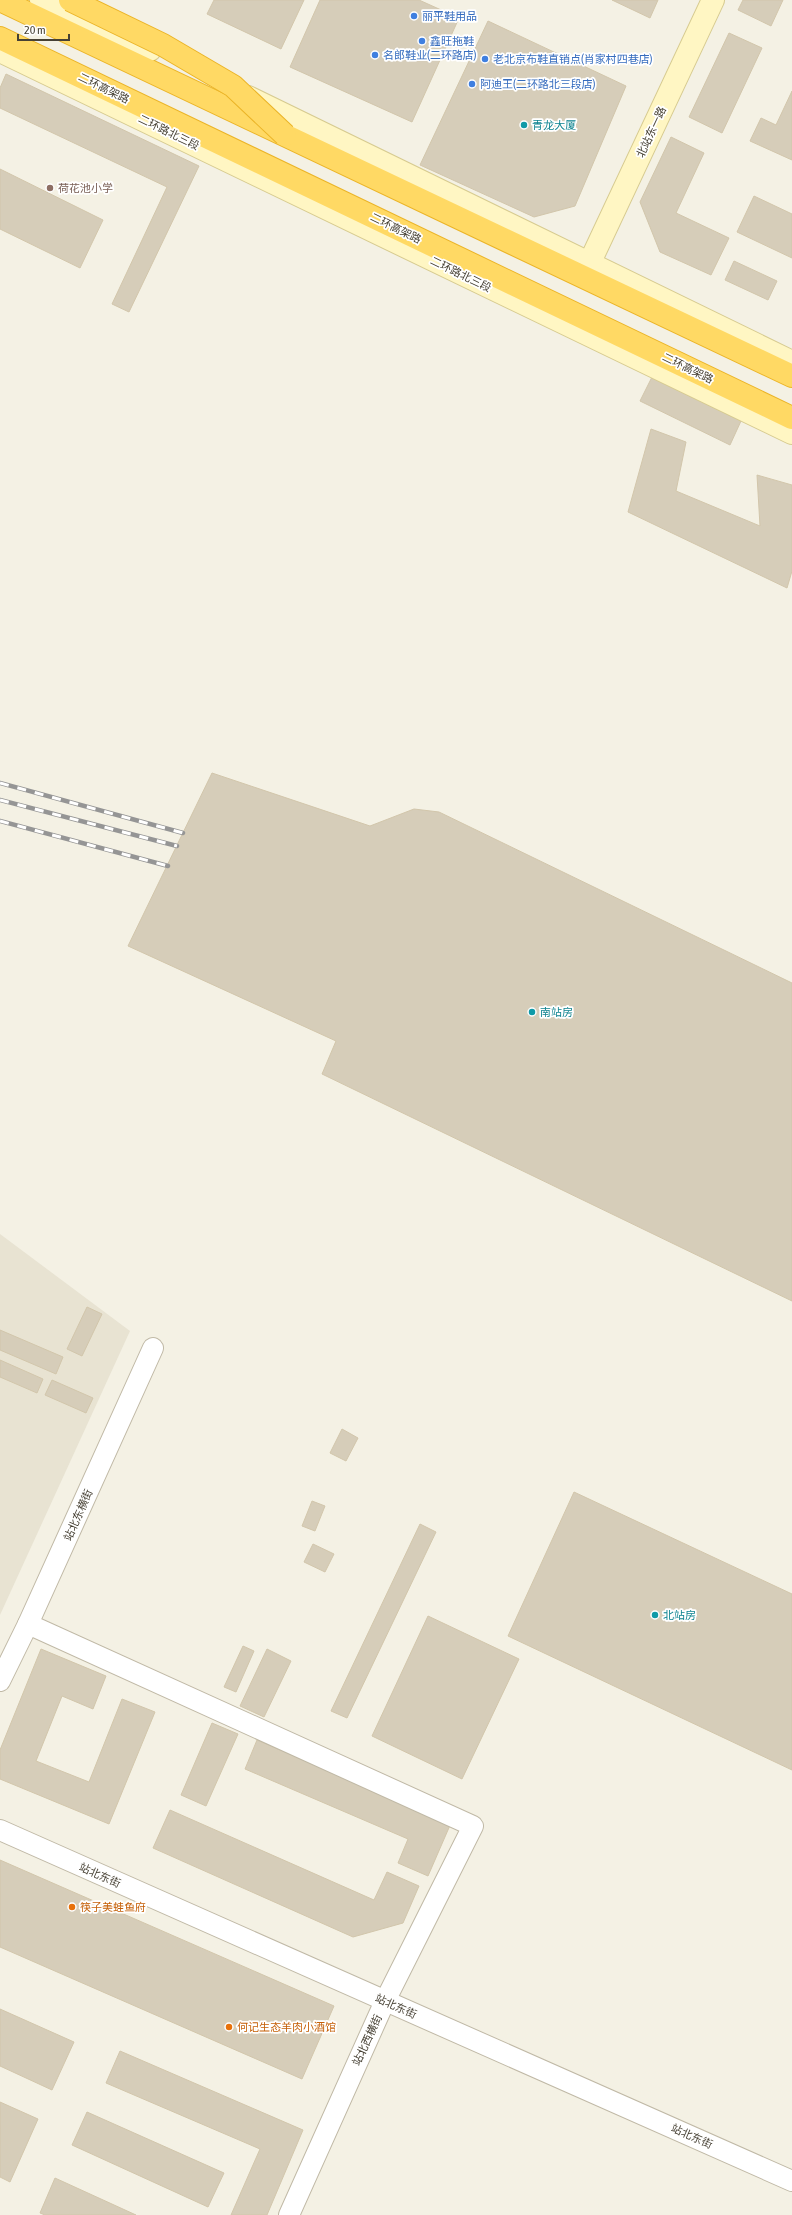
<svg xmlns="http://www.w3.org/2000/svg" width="792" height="2215" font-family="'Asap Condensed','Noto Sans SC',sans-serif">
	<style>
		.residential { fill: #e8e3d2 }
		.building { fill: #d6cdb9; stroke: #d2c6ab }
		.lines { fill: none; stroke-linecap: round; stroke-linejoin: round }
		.street-casing { stroke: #c0b9a6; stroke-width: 22 }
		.secondary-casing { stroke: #d7cb90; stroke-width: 24 }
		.highway-casing { stroke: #ebb427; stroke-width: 24 }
		.street { stroke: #fff; stroke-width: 20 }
		.secondary { stroke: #fff6c3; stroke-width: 22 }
		.highway { stroke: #ffd964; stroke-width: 22 }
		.rail-casing { stroke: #959595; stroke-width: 4.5 }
		.rail { stroke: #fff; stroke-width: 3; stroke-dasharray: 9; stroke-linecap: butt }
		.highway-bridge-casing { stroke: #ebb427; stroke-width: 24; stroke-linecap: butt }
		.highway-bridge { stroke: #ffd964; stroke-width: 22 }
		.shop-dot { fill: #3f7fe0; stroke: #fff; stroke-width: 1.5 }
		.culture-dot { fill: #0f9aa8; stroke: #fff; stroke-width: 1.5 }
		.education-dot { fill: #8d6e63; stroke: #fff; stroke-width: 1.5 }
		.food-dot { fill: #e8710a; stroke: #fff; stroke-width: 1.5 }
		.labels { text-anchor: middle; stroke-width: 3.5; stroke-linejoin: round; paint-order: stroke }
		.shop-label { font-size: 11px; fill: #366cbe; stroke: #fff; text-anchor: start }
		.street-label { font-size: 11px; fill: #474134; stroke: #fff }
		.culture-label { font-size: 11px; fill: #0d838f; stroke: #fff; text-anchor: start }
		.education-label { font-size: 11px; fill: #785e54; stroke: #fff; text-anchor: start }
		.food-label { font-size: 11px; fill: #c56008; stroke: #fff; text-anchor: start }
	</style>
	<rect width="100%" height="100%" fill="#f4f1e4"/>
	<!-- residential -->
	<path class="residential" d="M0 1234 130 1331 0 1615Z"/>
	<!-- building -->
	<g class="building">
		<path d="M214 0H304L281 49 207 14Z"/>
		<path d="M320 0H419L459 18 412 122 290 67Z"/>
		<path d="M612 0H658L650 18Z"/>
		<path d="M743 0H783L771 26 738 10Z"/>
		<path d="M488 21 626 86 575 206 534 217 420 165Z"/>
		<path d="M729 33 762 48 722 133 689 117Z"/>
		<path d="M6 74 199 166 129 312 112 304 167 187 0 108V88Z"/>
		<path d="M792 91V160L750 141 761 118 776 125Z"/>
		<path d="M671 137 704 153 676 213 729 238 711 275 660 252 640 202Z"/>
		<path d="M0 169 103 220 80 268 0 229Z"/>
		<path d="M754 196 792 214V258L737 232Z"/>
		<path d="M734 261 777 281 768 300 725 280Z"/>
		<path d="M652 377 741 421 730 445 640 401Z"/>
		<path d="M651 429 686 442 676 491 760 526 757 475 792 485V571L787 588 628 512Z"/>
		<path d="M212 773 370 826 414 809 439 812 792 983V1301L322 1074 336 1041 128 946Z"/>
		<path d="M87 1307 102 1314 82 1356 67 1349Z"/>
		<path d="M0 1330 63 1357 56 1374 0 1350Z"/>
		<path d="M0 1360 43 1379 37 1393 0 1377Z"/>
		<path d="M52 1380 93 1398 86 1413 45 1395Z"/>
		<path d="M342 1429 358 1438 346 1461 330 1453Z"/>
		<path d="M574 1492 792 1594V1770L508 1636Z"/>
		<path d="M312 1501 325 1506 315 1531 302 1526Z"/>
		<path d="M420 1524 436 1532 347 1718 331 1711Z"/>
		<path d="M313 1544 334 1554 325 1572 304 1562Z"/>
		<path d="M428 1616 519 1659 462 1779 372 1736Z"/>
		<path d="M243 1646 254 1651 236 1692 224 1687Z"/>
		<path d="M41 1649 106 1676 93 1709 62 1696 36 1761 89 1782 122 1699 155 1712 109 1824 0 1779V1750Z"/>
		<path d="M267 1649 291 1661 264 1717 240 1706Z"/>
		<path d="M212 1723 238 1734 206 1806 181 1795Z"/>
		<path d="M257 1740 451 1823 428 1876 398 1863 408 1839 245 1769Z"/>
		<path d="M170 1810 374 1900 387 1872 419 1886 403 1923 353 1937 153 1848Z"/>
		<path d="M0 1860 334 2006 302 2079 0 1947Z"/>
		<path d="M0 2009 74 2042 52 2090 0 2066Z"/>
		<path d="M120 2051 303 2130 267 2215H231L260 2149 106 2083Z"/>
		<path d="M0 2102 38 2119 10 2182 0 2177Z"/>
		<path d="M87 2112 224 2173 208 2207 72 2145Z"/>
		<path d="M55 2178 136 2215H45L40 2213Z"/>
	</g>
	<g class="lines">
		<defs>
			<g id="street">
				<path d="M28 1624 473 1826 385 2001 289 2215"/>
				<path d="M0 1681 28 1624 153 1348"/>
				<path d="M0 1830 792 2181"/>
			</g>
			<g id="secondary">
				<path d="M41 0 150 50"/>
				<path d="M0 51 792 433"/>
				<path d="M248 97 792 362"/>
				<path d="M589 264 713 0"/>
			</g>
			<g id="highway">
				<path d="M0 0 792 376"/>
				<path d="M0 38 792 418"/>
			</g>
		</defs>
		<!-- street casing -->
		<use href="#street" class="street-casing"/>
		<!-- secondary casing -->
		<use href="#secondary" class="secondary-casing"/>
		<!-- highway casing -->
		<use href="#highway" class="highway-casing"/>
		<!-- street -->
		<use href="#street" class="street"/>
		<!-- secondary -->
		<use href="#secondary" class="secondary"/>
		<!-- highway -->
		<use href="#highway" class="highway"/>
		<defs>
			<g id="rail">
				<path d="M0 783 183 833"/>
				<path d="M0 800 177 846"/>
				<path d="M0 821 168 866"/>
			</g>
		</defs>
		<!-- rail casing -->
		<use href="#rail" class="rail-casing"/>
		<!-- rail -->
		<use href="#rail" class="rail"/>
		<defs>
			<path id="highway-bridge" d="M70 0 163 45 233 86 285 135"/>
		</defs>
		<!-- highway-bridge casing -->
		<use href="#highway-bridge" class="highway-bridge-casing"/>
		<!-- highway-bridge -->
		<use href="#highway-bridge" class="highway-bridge"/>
	</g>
	<!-- markers -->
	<g class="shop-dot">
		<circle cx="414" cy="16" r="4"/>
		<circle cx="422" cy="41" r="4"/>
		<circle cx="375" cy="55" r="4"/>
		<circle cx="485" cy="59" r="4"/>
		<circle cx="472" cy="84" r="4"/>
	</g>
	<g class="culture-dot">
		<circle cx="524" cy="125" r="4"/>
		<circle cx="532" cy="1012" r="4"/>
		<circle cx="655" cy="1615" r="4"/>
	</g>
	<circle class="education-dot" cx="50" cy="188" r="4"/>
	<g class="food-dot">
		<circle cx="72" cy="1907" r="4"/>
		<circle cx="229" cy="2027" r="4"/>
	</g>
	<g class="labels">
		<!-- shop labels -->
		<g class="shop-label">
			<text x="422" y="20">丽平鞋用品</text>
			<text x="430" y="45">鑫旺拖鞋</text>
			<text x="383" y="59">名郎鞋业(二环路店)</text>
			<text x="493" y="63">老北京布鞋直销点(肖家村四巷店)</text>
			<text x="480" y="88">阿迪王(二环路北三段店)</text>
		</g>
		<!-- street labels -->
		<g class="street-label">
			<text transform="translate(104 88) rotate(26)" y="4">二环高架路</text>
			<text transform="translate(169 132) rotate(26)" y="4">二环路北三段</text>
			<text transform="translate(651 132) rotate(-65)" y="4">北站东一路</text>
			<text transform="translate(396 228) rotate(26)" y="4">二环高架路</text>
			<text transform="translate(461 274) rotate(26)" y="4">二环路北三段</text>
			<text transform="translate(688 368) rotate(26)" y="4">二环高架路</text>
			<text transform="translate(78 1515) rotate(-66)" y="4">站北东横街</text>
			<text transform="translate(100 1875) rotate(24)" y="4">站北东街</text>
			<text transform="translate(396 2006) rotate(24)" y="4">站北东街</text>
			<text transform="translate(367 2040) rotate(-65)" y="4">站北西横街</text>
			<text transform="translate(692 2136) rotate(24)" y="4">站北东街</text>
		</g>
		<!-- culture labels -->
		<g class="culture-label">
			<text x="532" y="129">青龙大厦</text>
			<text x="540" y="1016">南站房</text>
			<text x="663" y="1619">北站房</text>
		</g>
		<!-- education labels -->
		<g class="education-label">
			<text x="58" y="192">荷花池小学</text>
		</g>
		<!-- food labels -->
		<g class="food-label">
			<text x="80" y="1911">筷子美蛙鱼府</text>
			<text x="237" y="2031">何记生态羊肉小酒馆</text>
		</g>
	</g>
	<!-- scale -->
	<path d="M18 34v6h51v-6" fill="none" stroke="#474134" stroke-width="2"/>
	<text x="24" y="34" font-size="12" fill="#474134" stroke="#ffffff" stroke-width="3" paint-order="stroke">20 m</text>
</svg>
